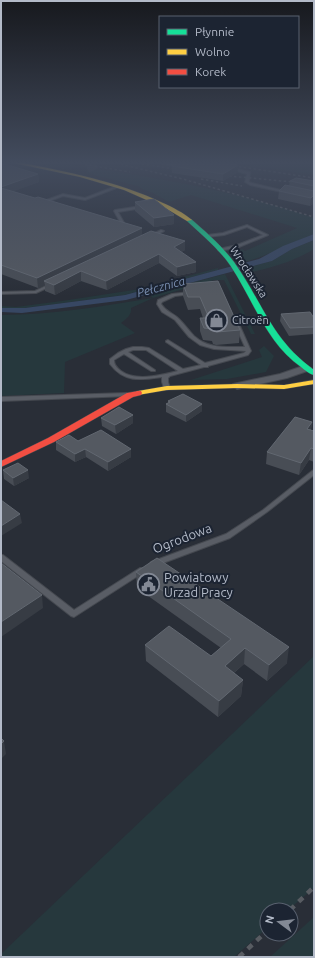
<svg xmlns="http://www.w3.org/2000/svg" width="315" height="958" font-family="Ubuntu,sans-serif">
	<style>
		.green { fill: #26383d }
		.water { fill: #374763 }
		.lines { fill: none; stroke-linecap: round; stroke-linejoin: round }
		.secondary-tunnel { stroke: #3e434d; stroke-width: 10; stroke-dasharray: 10 5; stroke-linecap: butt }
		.lane-casing { stroke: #454950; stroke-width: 2 }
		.street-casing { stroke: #454950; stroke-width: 2 }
		.fast-casing { stroke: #454950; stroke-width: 1 }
		.slow-casing { stroke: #454950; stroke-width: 1 }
		.jam-casing { stroke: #454950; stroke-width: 1 }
		.lane { fill: #595d65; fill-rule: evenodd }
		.street { fill: #595d65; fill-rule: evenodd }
		.fast { fill: #16e098; fill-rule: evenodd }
		.slow { fill: #ffcf43; fill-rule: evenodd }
		.jam { fill: #f24e42; fill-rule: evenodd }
		.rail-far1 { stroke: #585c62; stroke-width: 1.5; stroke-dasharray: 2.5 2.5; stroke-linecap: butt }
		.rail { stroke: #585c62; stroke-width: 4.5; stroke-dasharray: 6 6; stroke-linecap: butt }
		.wall { fill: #484d55 }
		.shaded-wall { fill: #373c44 }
		.building { fill: #545961; stroke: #626871 }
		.labels { text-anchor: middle; stroke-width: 4; stroke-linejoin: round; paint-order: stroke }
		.far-street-label { font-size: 11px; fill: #b3bac8; stroke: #1c2432 }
		.far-poi-label { font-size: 11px; fill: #b3bac8; stroke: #1c2432; text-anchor: start }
		.far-water-label { font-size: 12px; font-style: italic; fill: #7a8fb1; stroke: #1c2432 }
		.street-label { font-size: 13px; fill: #b3bac8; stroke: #1c2432 }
		.poi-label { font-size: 13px; fill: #b3bac8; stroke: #1c2432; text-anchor: start }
	</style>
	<rect width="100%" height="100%" fill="#292e37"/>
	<!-- green -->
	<g class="green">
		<path d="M25 162H58L82 167 64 169Z"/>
		<path d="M229 162H314V175Z"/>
		<path d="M91 168C166 179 242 193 314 218V234C290 243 267 257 243 262L236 252 242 249 245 251 297 228 191 195 169 202 153 193 140 188 141 187 87 173V171Z"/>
		<path d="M314 240V249C293 262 273 267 249 273L246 268 272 261 292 249Z"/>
		<path d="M218 268V270L125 295 25 308H1V306L16 307 62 301 140 289Z"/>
		<path d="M225 274 255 334H251L224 280H214L153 298 131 308C132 315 126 319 121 323L135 333 65 362 64 393 1 396V315C52 315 103 306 153 298L149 294Z"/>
		<path d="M264 346 274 356 266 372 227 379 191 380 262 357 259 350Z"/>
		<path d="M314 656V888L288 910H267V928L234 957H1V954Z"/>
		<path d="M314 917V957H270Z"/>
	</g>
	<!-- water -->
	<path class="water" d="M314 234V240L292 249 272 261 126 300 22 313 1 312V308H25L125 295 259 259 283 246Z"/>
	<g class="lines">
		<!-- secondary-tunnel -->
		<path class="secondary-tunnel" d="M87 168 100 162"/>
		<defs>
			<g id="lane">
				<path d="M153 162C160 162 166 164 172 164 176 164 179 162 183 162L173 166Z"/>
				<path d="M229 167 250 172 249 182 252 183 289 192 287 193 250 185 245 182 247 174 229 169Z"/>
				<path d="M116 186 119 187 85 200 63 196 44 203 41 202 63 194 85 198Z"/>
				<path d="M141 206H142V208L118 212 127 228 124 229 114 211 115 210Z"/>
				<path d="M247 225 268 235 239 247 220 251 218 250 219 249 237 245 263 235 247 227 224 235 207 237 205 236 207 235 223 233Z"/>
				<path d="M161 230 164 231 152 237 149 236Z"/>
				<path d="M50 284 53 285 36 293 1 294V292L35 291Z"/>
				<path d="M190 292H192V294L175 296 162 302 161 304C168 314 173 312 180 320 185 325 189 331 194 336 208 349 227 347 245 347L235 325 237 324H239L251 351 248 355 208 366V367H204L170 376 168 378V382L170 388 167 390 164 388 162 382V377C141 380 124 383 110 364V359L118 353 126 349 133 347H142L149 348 183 369 201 365 166 342V341L168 340 205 363 244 353 246 351 214 349 200 345 189 337 175 320 162 312 157 304 158 300 172 294ZM133 350H146L178 371C161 375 136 382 121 371 117 368 114 365 114 360L124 354 151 371H155V370L128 352Z"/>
				<path d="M127 393 130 395 129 396 1 401V397Z"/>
				<path d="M314 470V475L267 512 230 538 155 566H151L150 564 151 562 226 534 263 510 312 471Z"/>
				<path d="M1 555H3L74 610 140 568H144L145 570 144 572 74 617 71 616 1 561Z"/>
			</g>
			<path id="street" d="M306 365 311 368 310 370 287 378 237 389 232 386 233 384 280 374Z"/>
			<path id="fast" d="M187 219H191C206 232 222 246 234 262 263 303 271 339 314 370V375C309 374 305 370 301 367 266 343 253 299 230 265 218 248 202 235 187 221Z"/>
			<g id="slow">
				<path d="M9 162H18C67 172 117 181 163 203 172 207 184 213 192 220L187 221 167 209 124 190 80 177Z"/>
				<path d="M314 380V384L284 389 237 388 167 390 138 395 134 393 138 391 167 386 237 384 284 385Z"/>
			</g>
			<path id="jam" d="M138 391H141L142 393 141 395 133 397 54 442 1 467V461L48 438 127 393Z"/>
		</defs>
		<!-- lane casing -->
		<use href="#lane" class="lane-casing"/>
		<!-- street casing -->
		<use href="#street" class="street-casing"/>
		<!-- fast casing -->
		<use href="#fast" class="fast-casing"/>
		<!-- slow casing -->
		<use href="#slow" class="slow-casing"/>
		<!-- jam casing -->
		<use href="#jam" class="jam-casing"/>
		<!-- lane -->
		<use href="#lane" class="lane"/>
		<!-- street -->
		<use href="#street" class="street"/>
		<!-- fast -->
		<use href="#fast" class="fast"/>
		<!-- slow -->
		<use href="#slow" class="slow"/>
		<!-- jam -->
		<use href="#jam" class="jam"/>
		<!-- rail-far1 -->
		<g class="rail-far1">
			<path d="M70 162 130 172"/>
			<path d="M111 162 183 179 314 217"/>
			<path d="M209 162 314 178"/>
			<path d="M142 164 182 170"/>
			<path d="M219 175 314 184"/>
			<path d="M201 179 242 186"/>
		</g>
		<!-- rail -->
		<g class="rail">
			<path d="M290 910 314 887"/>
			<path d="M239 957 267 931"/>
		</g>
	</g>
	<!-- wall -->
	<g class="wall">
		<path d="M1 163 38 174 39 182 13 191 142 235 185 241V250L181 252 196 272 177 276 159 263 107 290 81 281 55 295 45 291V285L38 288 1 274Z"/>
		<path d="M238 165V172L223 181 172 173V166Z"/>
		<path d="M290 181H314V203L310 206 278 199 279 191 289 186Z"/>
		<path d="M135 202 174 224 154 227 135 211Z"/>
		<path d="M218 281 240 330 239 343 216 345 213 344 212 341 203 340 200 331V318H203L200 309 188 310 183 296V284Z"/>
		<path d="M281 314 314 318V334L289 336 280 321Z"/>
		<path d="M168 401 202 404V411L186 422 166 412V404L168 403Z"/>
		<path d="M101 418 133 423 116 434 102 426Z"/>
		<path d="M312 422 311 430 314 431V462L309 460 299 475 266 464 267 452Z"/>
		<path d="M78 441 131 457 108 471 86 457 75 462 56 450V442Z"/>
		<path d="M3 470 29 478 14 486 4 479Z"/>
		<path d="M136 572 287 663 267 681 244 664 234 673 243 680 241 696 218 717 146 661 145 645 211 656 221 648 137 588Z"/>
	</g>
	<!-- shaded-wall -->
	<g class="shaded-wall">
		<path d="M238 165V172L223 181V174Z"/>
		<path d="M38 174 39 182 1 196V187Z"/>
		<path d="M314 195V203L310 206 311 198Z"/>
		<path d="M174 215V224L154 227V218Z"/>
		<path d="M142 228V237L44 281 45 285 38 288 37 278Z"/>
		<path d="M185 241V250L174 256V247Z"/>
		<path d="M159 254V263L107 290 106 281Z"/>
		<path d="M196 262V272L177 276V267Z"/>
		<path d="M81 271V281L55 295 54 285Z"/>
		<path d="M202 404V411L186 422V415Z"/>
		<path d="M133 415V423L116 434 115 425Z"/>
		<path d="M312 422 310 434 307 429Z"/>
		<path d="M311 448 309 460 299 475 301 463Z"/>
		<path d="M85 449 86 457 75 462V454Z"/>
		<path d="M131 449V457L108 471V462Z"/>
		<path d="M28 470 29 478 14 486 13 478Z"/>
		<path d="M20 514 22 523 1 536V526Z"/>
		<path d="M42 595 43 608 1 637V622Z"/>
		<path d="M289 647 287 663 267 681 269 665Z"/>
		<path d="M245 648 244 664 223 682 225 666Z"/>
		<path d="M243 680 241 696 218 717 219 701Z"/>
		<path d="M1 720 2 727 1 728Z"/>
		<path d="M4 741 6 754 1 759V744Z"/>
	</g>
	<!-- building -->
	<g class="building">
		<path d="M179 162H223L238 165 223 174 172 166Z"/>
		<path d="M1 163 38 174 1 187Z"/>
		<path d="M296 178 314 181V186L290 181Z"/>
		<path d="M285 185 314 191V195L311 198 279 191Z"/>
		<path d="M1 188 35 198 38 197 142 228 37 278 1 265Z"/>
		<path d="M154 199 174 215 154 218 135 202Z"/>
		<path d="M151 231 185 241 174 247 196 262 177 267 159 254 106 281 81 271 54 285 44 281Z"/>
		<path d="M218 281 240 330 217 332 214 331 213 329 204 328 200 318H209L200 297H188L183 284Z"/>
		<path d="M310 312 314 318V327L290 328 281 314Z"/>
		<path d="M183 394 202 404 186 415 166 404 170 402 168 401Z"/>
		<path d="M119 407 133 415 115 425 101 418Z"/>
		<path d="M295 417 312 422 307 429 314 431V449L311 448 301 463 267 452Z"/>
		<path d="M101 430 131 449 108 462 85 449 75 454 56 442 69 435 78 441Z"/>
		<path d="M18 463 28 470 13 478 3 470Z"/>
		<path d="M1 500 20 514 1 526Z"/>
		<path d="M157 558 289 647 269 665 245 648 225 666 243 680 219 701 145 645 169 626 211 656 231 639 136 572Z"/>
		<path d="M1 563 42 595 1 622Z"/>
		<path d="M1 738 4 741 1 744Z"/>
	</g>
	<!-- sky -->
	<linearGradient id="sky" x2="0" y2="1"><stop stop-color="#17191e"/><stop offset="0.55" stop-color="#434c5e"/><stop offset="1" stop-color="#434c5e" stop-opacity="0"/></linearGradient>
	<rect width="315" height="296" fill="url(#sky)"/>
	<!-- icons -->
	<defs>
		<symbol id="shop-ring" viewBox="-11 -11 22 22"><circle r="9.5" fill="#1c2432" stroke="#838995" stroke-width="1.5"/><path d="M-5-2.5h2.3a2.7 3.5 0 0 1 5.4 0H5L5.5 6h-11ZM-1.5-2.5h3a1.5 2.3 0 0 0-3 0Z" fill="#838995"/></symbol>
		<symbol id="civic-ring" viewBox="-11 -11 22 22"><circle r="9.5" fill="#1c2432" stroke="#838995" stroke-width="1.5"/><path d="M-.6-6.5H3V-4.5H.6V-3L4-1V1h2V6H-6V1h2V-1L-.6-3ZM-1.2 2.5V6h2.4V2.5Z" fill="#838995"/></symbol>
	</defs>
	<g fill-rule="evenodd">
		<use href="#shop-ring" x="204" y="308" width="25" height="25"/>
		<use href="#civic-ring" x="136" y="572" width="25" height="25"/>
	</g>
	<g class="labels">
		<!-- far-street labels -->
		<g class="far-street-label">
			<text transform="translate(249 272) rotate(57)" y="4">Wrocławska</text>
		</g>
		<!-- far-poi labels -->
		<g class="far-poi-label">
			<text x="232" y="324">Citroën</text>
		</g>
		<!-- far-water labels -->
		<g class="far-water-label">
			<text transform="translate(161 287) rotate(-15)" y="4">Pełcznica</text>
		</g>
		<!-- street labels -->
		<g class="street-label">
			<text transform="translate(182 538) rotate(-21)" y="5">Ogrodowa</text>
		</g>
		<!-- poi labels -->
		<g class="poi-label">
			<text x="164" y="582">Powiatowy<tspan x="164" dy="15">Urzad Pracy</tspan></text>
		</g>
	</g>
	<!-- border -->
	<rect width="315" height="958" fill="none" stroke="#b3bac8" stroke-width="4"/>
	<!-- legend -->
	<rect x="159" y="16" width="140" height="72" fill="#1c2432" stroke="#58606e"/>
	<rect x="167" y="29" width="20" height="6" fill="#16e098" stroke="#58606e"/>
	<text x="195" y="36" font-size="12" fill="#b3bac8">Płynnie</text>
	<rect x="167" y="49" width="20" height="6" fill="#ffcf43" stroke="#58606e"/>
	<text x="195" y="56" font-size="12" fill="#b3bac8">Wolno</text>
	<rect x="167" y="69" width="20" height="6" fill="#f24e42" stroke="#58606e"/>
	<text x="195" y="76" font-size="12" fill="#b3bac8">Korek</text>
	<!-- north arrow -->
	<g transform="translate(279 922) rotate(285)"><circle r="19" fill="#1c2432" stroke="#58606e"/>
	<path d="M0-3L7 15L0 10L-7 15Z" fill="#838995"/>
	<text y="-6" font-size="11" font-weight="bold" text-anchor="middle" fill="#b3bac8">N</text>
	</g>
</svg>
